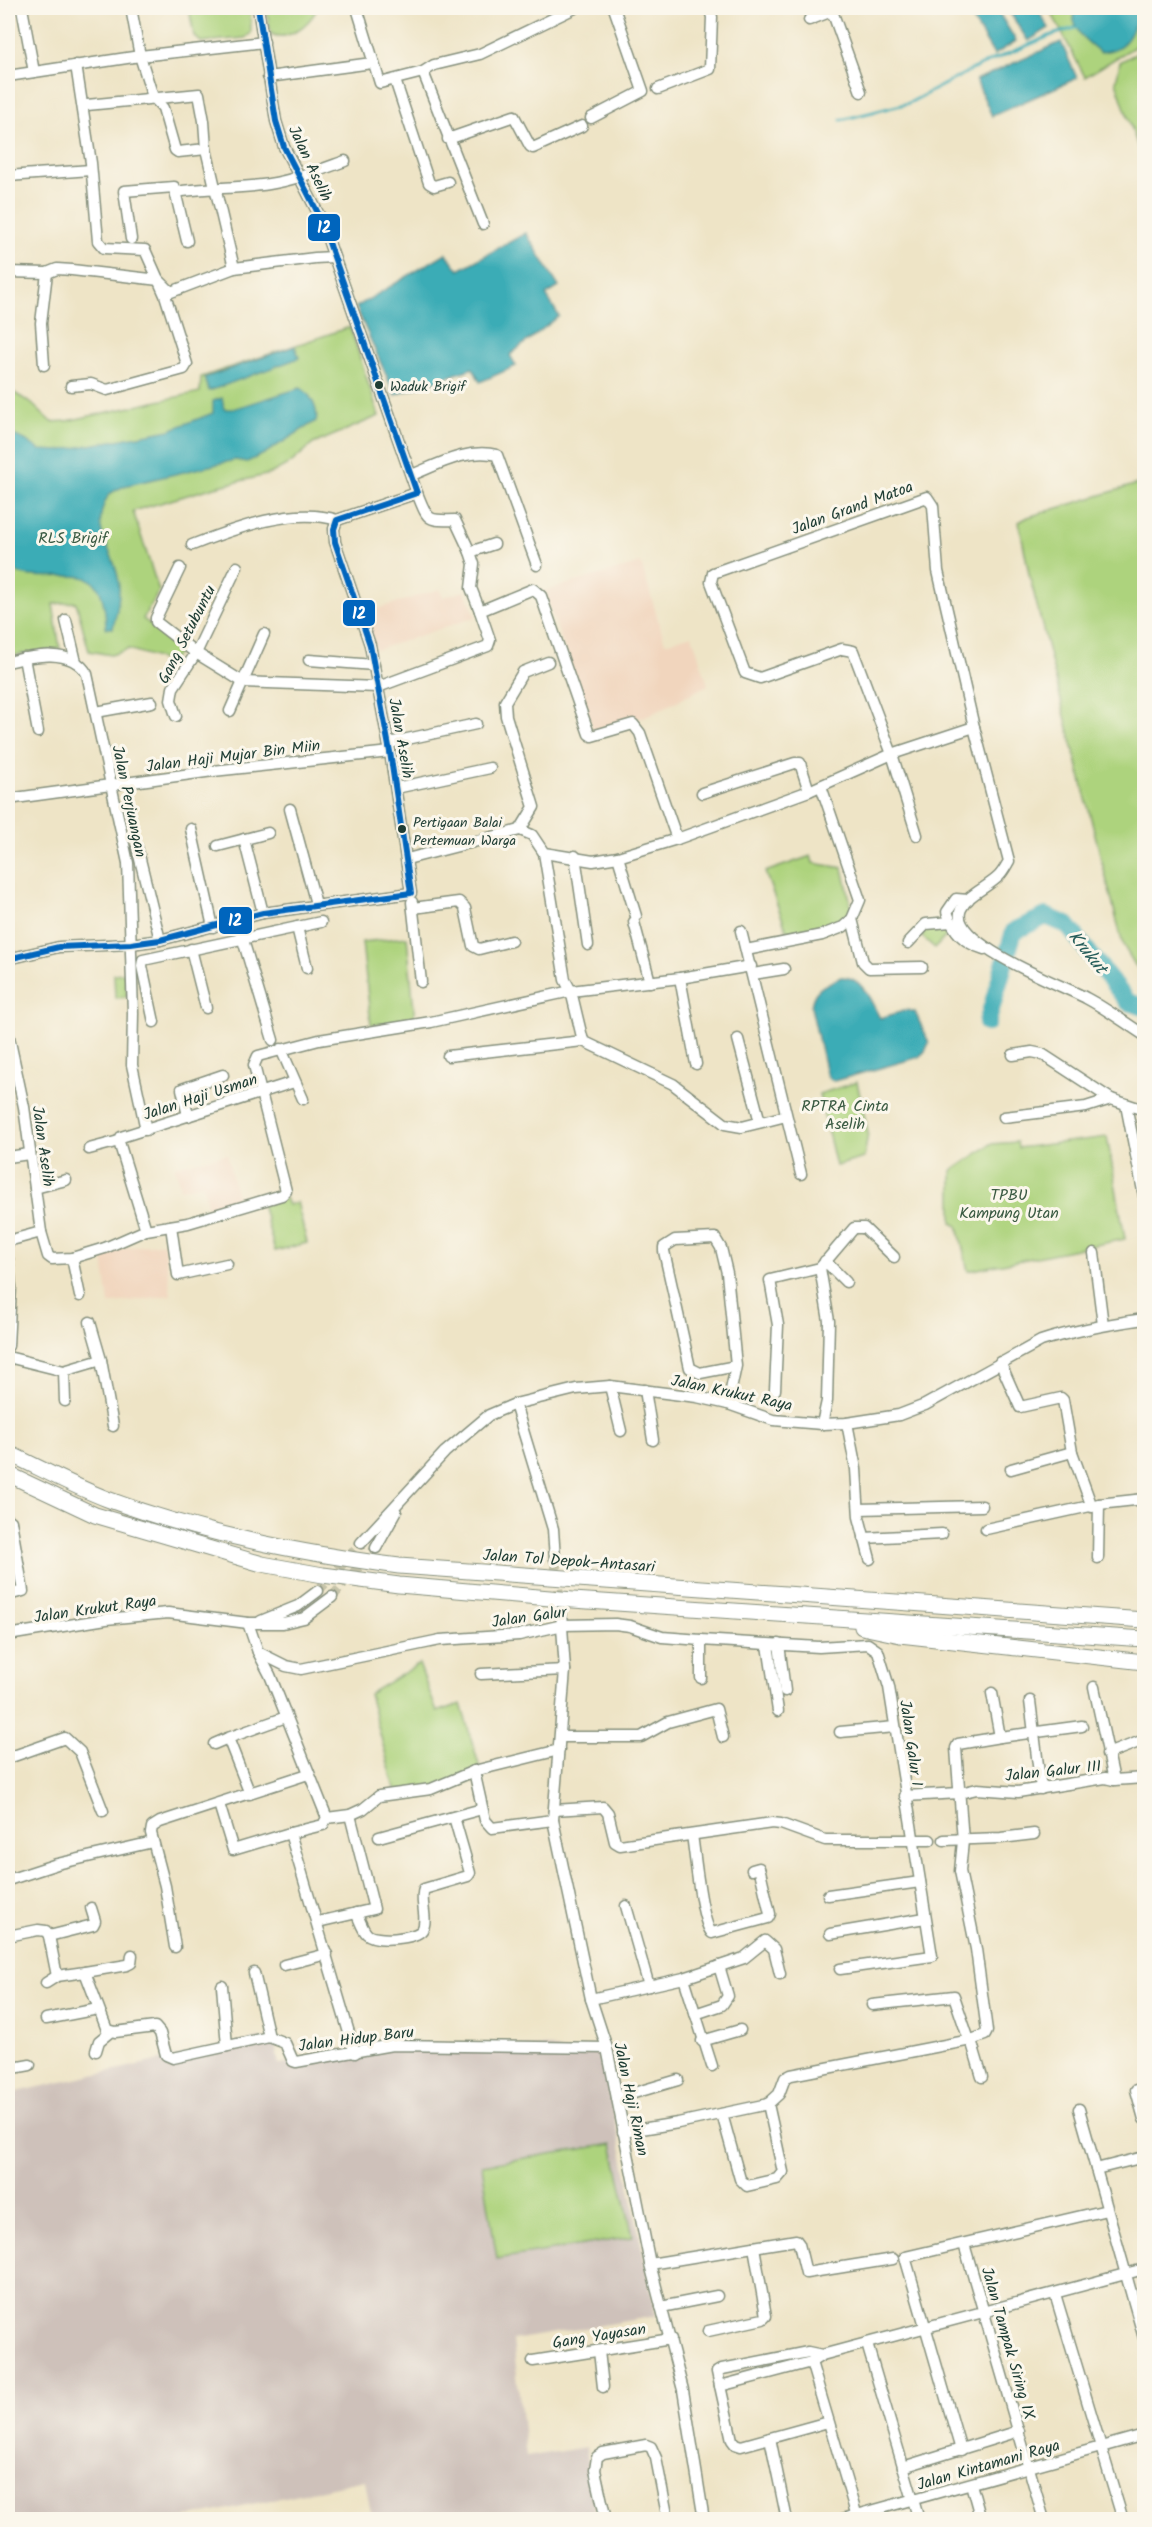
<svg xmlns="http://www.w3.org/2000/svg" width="1152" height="2527" font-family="Kalam,sans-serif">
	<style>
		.built { fill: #f1d5bd }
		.industrial { fill: #cec1ba }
		.green { fill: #add37d; stroke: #668858; stroke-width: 1.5 }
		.water { fill: #3bacb6; stroke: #2d7475; stroke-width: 1.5 }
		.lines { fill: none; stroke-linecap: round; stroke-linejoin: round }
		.stream { stroke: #3bacb6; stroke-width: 3 }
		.river { stroke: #3bacb6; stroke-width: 18 }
		.minor-tunnel { stroke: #c5c3a9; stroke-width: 10; stroke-dasharray: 10 5; stroke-linecap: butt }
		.minor-casing { stroke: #86907d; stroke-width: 13 }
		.highway-casing { stroke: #86907d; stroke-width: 17 }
		.minor { stroke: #fff; stroke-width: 10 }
		.highway { stroke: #fff; stroke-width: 15 }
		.bus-1-casing { stroke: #fbf7ec; stroke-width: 10 }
		.bus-1 { stroke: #0065bd; stroke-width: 6 }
		.bus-dot { fill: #1f3d34; stroke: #fbf7ec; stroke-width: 2 }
		.labels { text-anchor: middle; stroke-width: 6; stroke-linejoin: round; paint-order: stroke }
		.bus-label { font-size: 14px; fill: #1f3d34; stroke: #fbf7ec; text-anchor: start }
		.street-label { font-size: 16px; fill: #1f3d34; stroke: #fbf7ec }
		.park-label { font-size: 16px; fill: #3b5b43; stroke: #fbf7ec }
		.water-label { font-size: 18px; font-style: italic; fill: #275e5b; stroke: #fbf7ec }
		.line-badge { stroke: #fbf7ec; stroke-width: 2 }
		.badge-label { font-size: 16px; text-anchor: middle; font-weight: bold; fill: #fff }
	</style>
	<rect width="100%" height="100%" fill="#fbf7ec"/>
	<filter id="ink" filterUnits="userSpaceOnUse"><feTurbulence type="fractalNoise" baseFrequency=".0167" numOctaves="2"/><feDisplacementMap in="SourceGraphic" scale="12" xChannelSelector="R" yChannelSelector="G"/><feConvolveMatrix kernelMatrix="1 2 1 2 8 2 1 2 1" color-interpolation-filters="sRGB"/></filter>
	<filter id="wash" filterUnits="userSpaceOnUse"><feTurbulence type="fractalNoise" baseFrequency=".008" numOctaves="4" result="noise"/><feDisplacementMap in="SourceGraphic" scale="24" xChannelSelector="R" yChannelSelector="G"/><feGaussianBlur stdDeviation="1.35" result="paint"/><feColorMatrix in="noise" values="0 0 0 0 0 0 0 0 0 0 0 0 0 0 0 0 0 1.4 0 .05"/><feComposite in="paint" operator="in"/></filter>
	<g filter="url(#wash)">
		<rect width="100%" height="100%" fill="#eee4c6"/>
		<!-- built -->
		<g class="built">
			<path d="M641 563 665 643 692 635 708 685 650 715 594 731 544 591Z"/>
			<path d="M440 589 443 597 465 591 476 617 376 650 364 613Z"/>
			<path d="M227 1154 239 1208 209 1214 203 1184 180 1189 175 1166Z"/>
			<path d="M164 1243 171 1295 109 1304 102 1251Z"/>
		</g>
		<!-- industrial -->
		<path class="industrial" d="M259 2038 275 2044 279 2064 417 2045 550 2047 570 2055 597 2050 603 2060 656 2316 513 2340 526 2457 586 2447 596 2519H372L365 2480 181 2519H8V2094Z"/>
		<!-- green -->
		<g class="green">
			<path d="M189 8H250L251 33 245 38 201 42 194 36Z"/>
			<path d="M266 8H316V11C308 25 288 42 271 34Z"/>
			<path d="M1049 8H1144V41L1085 77Z"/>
			<path d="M1144 49V165L1116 82 1120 62Z"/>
			<path d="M350 327 379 416 313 444 292 462 270 474 215 487 133 511 159 591 143 619 185 648 169 662 129 649 111 655 89 651 76 602 53 604 60 649 8 656V391L10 390 31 403 51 422 67 421 200 392 201 377Z"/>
			<path d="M1144 482V974L1135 965 1123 945 1029 574 1019 522 1028 517Z"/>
			<path d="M811 856 813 863 843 868 855 924 790 939 765 872Z"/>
			<path d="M936 921 949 933 935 948 921 936Z"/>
			<path d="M407 937 415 1020 371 1025 362 942Z"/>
			<path d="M125 973 127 997 115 998 114 974Z"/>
			<path d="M857 1082 868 1133 864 1158 836 1166 819 1094Z"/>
			<path d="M1107 1137 1125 1239 968 1271 958 1226 952 1223V1171L991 1144 1017 1142 1018 1148Z"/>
			<path d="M285 1198 288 1205 297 1202 307 1243 275 1251 262 1204Z"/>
			<path d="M419 1664 437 1712 461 1704 483 1779 455 1786 396 1792 369 1694Z"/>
			<path d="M612 2144 633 2237 497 2259 482 2165Z"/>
		</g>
		<!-- water -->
		<g class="water">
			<path d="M993 8H996L1016 41 994 55 973 20Z"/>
			<path d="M1007 8H1037L1049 28 1028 41Z"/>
			<path d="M1078 8H1140C1133 31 1128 51 1100 52 1086 41 1076 34 1073 16Z"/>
			<path d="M1061 42 1077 78 992 116 976 80Z"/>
			<path d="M526 233 559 287 546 295 559 316 510 355 516 366 480 382 473 368 395 395 356 307 446 253 459 270Z"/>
			<path d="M295 346 299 358 209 391 204 378Z"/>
			<path d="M300 388C310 392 319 410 316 421L264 454 247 462 235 460 124 486 109 494C88 531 111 542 118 577 121 594 117 611 113 628H106C104 555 74 583 25 575 19 574 13 569 8 567V433L25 440 40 450 58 451 170 430 213 413V401L222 398 224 409H233Z"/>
			<path d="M841 977C863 976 870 1001 880 1018L907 1010 915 1012 929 1043 925 1051 919 1057 834 1081 829 1079 826 1073 811 1007C813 988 825 985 841 977Z"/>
		</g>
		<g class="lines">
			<!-- stream -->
			<path class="stream" d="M841 120 909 103 979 66 1052 35 1078 27"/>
			<!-- river -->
			<path class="river" d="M987 1023 1014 931 1046 916 1067 925 1128 1002 1144 1007"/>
		</g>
	</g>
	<g filter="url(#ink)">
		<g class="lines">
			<!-- minor-tunnel -->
			<g class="minor-tunnel">
				<path d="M555 1559 560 1604"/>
				<path d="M318 1591 361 1543"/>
				<path d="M332 1597 376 1548"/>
			</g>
			<defs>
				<g id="minor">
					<path d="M22 8 34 72"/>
					<path d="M131 8 140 56 153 97 163 108 175 150 178 152 206 149 234 268"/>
					<path d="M357 8 380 83 423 72 434 65 480 54 575 8"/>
					<path d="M831 8 861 92"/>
					<path d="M809 20 832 11"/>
					<path d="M423 72 483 224"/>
					<path d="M8 76 140 56 264 42"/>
					<path d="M268 77 372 63"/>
					<path d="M395 80 429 183 434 186 448 182"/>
					<path d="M658 89 710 69 712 17 709 8"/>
					<path d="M87 105 199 94 204 121 206 149"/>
					<path d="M591 118 643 91 614 8"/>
					<path d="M448 139 514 116 530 146 533 148 582 126"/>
					<path d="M8 176 91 170"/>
					<path d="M176 192C207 187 238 189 269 184 295 180 320 170 345 161"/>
					<path d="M131 239 124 191 174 187 187 241"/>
					<path d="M8 272 47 273 57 269 72 270 159 280 171 292 234 268 315 258 333 257"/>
					<path d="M44 365 41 323 47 273"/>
					<path d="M71 386 91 384 107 390 184 369 187 364 165 295 145 250 104 248 98 241 91 163 76 65"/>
					<path d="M412 475C439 464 467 448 497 455L537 565"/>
					<path d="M417 493C428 520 426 521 455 520L470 552 494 544"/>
					<path d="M192 545C234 529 293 506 337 520"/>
					<path d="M470 552 474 564 471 588 480 611 533 589 541 596 589 734 592 736 633 724 640 733 677 839"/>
					<path d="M180 568 156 618V622L196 653 243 682 378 687 488 646 490 640 480 611"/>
					<path d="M66 620 76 662"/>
					<path d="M24 658 38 732"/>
					<path d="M309 660 374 665"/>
					<path d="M8 662C32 656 72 647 87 674L128 863 133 1013 132 1065 146 1130"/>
					<path d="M230 711 264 634"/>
					<path d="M96 712 152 702"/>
					<path d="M176 716 171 700 173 688 196 653 237 567"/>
					<path d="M389 743 476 724"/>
					<path d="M396 788 490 768"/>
					<path d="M702 793 795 763H800L809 791"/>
					<path d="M8 799 213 771 390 752"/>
					<path d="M290 809 316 904"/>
					<path d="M191 829 213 927"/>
					<path d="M520 830 534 807 506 716 505 702 523 672 548 662"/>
					<path d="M917 835 892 754 853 651 842 649 760 678 745 673 711 582 713 573 927 497 933 506 938 571 974 727 1009 861C1006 866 1003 872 999 876 987 888 968 894 961 909 946 943 1065 986 1086 998 1107 1009 1125 1023 1144 1035"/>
					<path d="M244 839 263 913"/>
					<path d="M218 846 268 833"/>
					<path d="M137 847 160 940"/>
					<path d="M575 856 588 945"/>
					<path d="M618 857 636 916"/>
					<path d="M407 859 520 830 532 835 544 853 593 861 618 857 677 839 809 791 892 754 974 727"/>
					<path d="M968 900 956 899 947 912C954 932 964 943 984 949"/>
					<path d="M412 902 421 982"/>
					<path d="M413 908 459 902 465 908 473 946 479 949 511 941"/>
					<path d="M852 919 863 962 869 968 922 967"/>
					<path d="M237 920 273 1040"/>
					<path d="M634 922 650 982"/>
					<path d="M297 927 307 968"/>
					<path d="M741 931 801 1174"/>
					<path d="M908 943 926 924 951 922"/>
					<path d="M191 949 206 1008"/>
					<path d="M746 950 822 935 843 927 852 919 860 900 821 786"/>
					<path d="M8 959 59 947 131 944 160 940 263 913 411 893 390 752 370 645 335 542 334 529 337 520 417 493 320 217 284 147 276 121 258 8"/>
					<path d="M753 974 784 969"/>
					<path d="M680 978 696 1064"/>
					<path d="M154 1022 142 966 143 960 321 922"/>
					<path d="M8 1032 24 1107 41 1232 8 1241"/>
					<path d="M738 1039 760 1122"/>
					<path d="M583 1041 673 1084 725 1124 742 1127 786 1116"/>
					<path d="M281 1049 303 1099"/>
					<path d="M1013 1055 1032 1052 1042 1054 1111 1099 1144 1110"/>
					<path d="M448 1056 583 1041 571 991 565 980 544 853"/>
					<path d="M1126 1105 1144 1196"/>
					<path d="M188 1116 182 1089 223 1075"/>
					<path d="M1004 1117 1086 1107 1111 1099"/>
					<path d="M89 1149 119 1141"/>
					<path d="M8 1157 29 1154"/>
					<path d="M35 1188 66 1180"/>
					<path d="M171 1226 178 1275 227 1264"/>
					<path d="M146 1230 119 1142 121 1137 294 1082"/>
					<path d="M41 1232 48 1256 52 1259 72 1258 105 1248 146 1230 188 1223 282 1195 286 1191 254 1065 258 1056 319 1040 431 1022 571 991 680 978 751 966"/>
					<path d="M1094 1253 1103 1325"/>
					<path d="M72 1258 80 1296"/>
					<path d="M8 1259 11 1287 8 1346"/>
					<path d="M825 1261 846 1282"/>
					<path d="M820 1268 829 1321 827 1401 822 1424"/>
					<path d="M8 1357 64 1371 65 1401"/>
					<path d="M101 1360 113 1426"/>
					<path d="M1000 1362 1020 1407 1061 1398 1063 1400 1072 1452 1092 1507"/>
					<path d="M64 1371 101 1360 90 1322"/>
					<path d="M610 1386 621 1431"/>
					<path d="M645 1390 653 1440"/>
					<path d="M775 1390 778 1325 770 1280 820 1268 854 1228H864L894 1257"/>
					<path d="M515 1404 553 1529 555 1559"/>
					<path d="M728 1404 736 1366 727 1273 721 1248 715 1238 675 1240 664 1247V1251L690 1368 700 1373 736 1366"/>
					<path d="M847 1423 856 1469 859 1517 870 1559"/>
					<path d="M1011 1469 1072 1452"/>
					<path d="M859 1509 982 1506"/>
					<path d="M986 1529 1099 1504 1144 1499"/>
					<path d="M864 1538 942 1534"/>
					<path d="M361 1543 445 1452 489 1415 515 1404 576 1389 610 1386 697 1397 728 1404 773 1420 822 1424 847 1423 899 1415 925 1405 1041 1341C1075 1330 1109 1324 1144 1319"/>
					<path d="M376 1548 396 1512"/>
					<path d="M1098 1558 1099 1504"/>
					<path d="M8 1595 23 1591 11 1521"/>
					<path d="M561 1612 565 1670 553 1820 591 1999 607 2048 650 2264 683 2390 704 2520"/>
					<path d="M261 1621 298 1606 318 1591"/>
					<path d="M248 1623 258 1652 270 1675 327 1818 323 1825 290 1833 355 2053"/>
					<path d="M8 1635 106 1619 168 1613 248 1623H283L304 1618 332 1597"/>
					<path d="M779 1644 785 1691"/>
					<path d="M768 1645 778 1711"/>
					<path d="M258 1652 286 1666 301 1669 440 1640 519 1635 563 1625 615 1624 630 1626 662 1637 701 1640 819 1647 868 1644 878 1651 889 1687 932 1956 840 1969"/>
					<path d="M481 1674 565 1670"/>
					<path d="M701 1678V1640"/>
					<path d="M1094 1687 1114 1780"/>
					<path d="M992 1693 1000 1737 1082 1726"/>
					<path d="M1030 1701 1041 1789"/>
					<path d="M840 1732 895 1727"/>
					<path d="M561 1737H641L668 1722 716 1709 723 1737"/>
					<path d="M214 1744 228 1738"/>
					<path d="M1107 1754 1144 1740"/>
					<path d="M8 1758 65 1738 80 1752 103 1811"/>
					<path d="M474 1771 485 1820 492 1828 553 1820"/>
					<path d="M250 1794 228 1738 286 1717"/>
					<path d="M905 1796 960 1793 977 1789 1018 1792 1105 1778 1114 1780 1144 1778"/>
					<path d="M219 1804 233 1850 290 1833"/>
					<path d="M554 1810 603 1807 608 1813 615 1842 620 1845 772 1823 781 1824 825 1840H930"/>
					<path d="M327 1818 350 1815 363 1809 379 1796 431 1789 474 1771 559 1750"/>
					<path d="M692 1835C695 1853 701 1923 712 1933L768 1918 770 1914 760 1871 759 1868 752 1870"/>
					<path d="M379 1837 482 1809"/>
					<path d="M944 1840 1001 1838 1034 1834"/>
					<path d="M8 1880 57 1864 153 1842"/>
					<path d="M828 1895 920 1882"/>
					<path d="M626 1906 649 1986"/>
					<path d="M356 1913C360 1920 362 1929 367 1934 375 1942 415 1939 422 1930 429 1920 419 1900 424 1889L468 1876 470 1873 454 1817"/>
					<path d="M318 1922 374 1909 350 1815"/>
					<path d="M830 1934 925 1918"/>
					<path d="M8 1936 38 1930 46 1931 49 1936 57 1976 85 1972 107 2030 115 2032 155 2027 160 2033 166 2055 173 2058 269 2037 285 2043 293 2061 296 2062 392 2045 607 2048"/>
					<path d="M49 1936 93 1925 95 1921 91 1908"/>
					<path d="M175 1947 165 1886 151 1833 152 1827 160 1822 308 1774"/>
					<path d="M284 1965 327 1954"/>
					<path d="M85 1972 127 1965 131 1963 132 1955"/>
					<path d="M254 1973 269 2037"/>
					<path d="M684 1978 712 2066"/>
					<path d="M46 1983 57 1976"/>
					<path d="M222 1986 227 2046"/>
					<path d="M591 1999 684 1978 744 1958 765 1941 774 1949 780 1974"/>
					<path d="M872 2005 954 1996 969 2040"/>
					<path d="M695 2014 722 2005 728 1996 719 1966"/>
					<path d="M46 2019 98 2009"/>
					<path d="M971 2040 982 2077"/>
					<path d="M702 2041 740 2030"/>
					<path d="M96 2051 99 2041 110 2032"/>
					<path d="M8 2069 30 2065"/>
					<path d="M1136 2090 1144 2119"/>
					<path d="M617 2098 678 2080"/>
					<path d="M768 2104 779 2094 785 2078 791 2075 971 2040 985 2035 987 2031 976 1949 960 1871 963 1841 956 1748 958 1744 1000 1737"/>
					<path d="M1079 2109 1144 2338"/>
					<path d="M722 2114 740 2179 747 2186 777 2179 783 2172 768 2104"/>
					<path d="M623 2132 678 2123 768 2104"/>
					<path d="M1096 2169 1144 2157"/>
					<path d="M964 2244 1044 2520"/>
					<path d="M650 2264 796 2240 799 2244 806 2273 893 2259"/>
					<path d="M1055 2294 1123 2520"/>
					<path d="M661 2307 717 2296"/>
					<path d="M708 2331 763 2319 766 2316 754 2247"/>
					<path d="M867 2344 919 2520"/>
					<path d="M599 2351 603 2387"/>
					<path d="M822 2355 808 2352 722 2369 717 2372 732 2440 735 2444 741 2446 828 2422"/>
					<path d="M533 2361 671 2339"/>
					<path d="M811 2362 858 2520"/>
					<path d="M720 2386 811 2362 822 2355 1144 2269"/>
					<path d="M770 2438 787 2520"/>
					<path d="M961 2450 905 2257 1107 2210"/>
					<path d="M903 2467 1019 2431"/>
					<path d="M971 2484 981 2520"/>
					<path d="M606 2520 595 2470 597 2457 603 2453 646 2445 651 2447 656 2458 668 2520"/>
					<path d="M839 2520 1144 2435"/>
				</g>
				<g id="highway">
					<path d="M8 1453C40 1468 73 1486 107 1499 201 1534 300 1553 399 1566L1144 1620"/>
					<path d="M8 1474 95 1515 262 1564 323 1575 399 1585 573 1600 1144 1639"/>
					<path d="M862 1627 900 1635 1144 1662"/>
				</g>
			</defs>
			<!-- minor casing -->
			<use href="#minor" class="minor-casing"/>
			<!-- highway casing -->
			<use href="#highway" class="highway-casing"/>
			<!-- minor -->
			<use href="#minor" class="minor"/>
			<!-- highway -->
			<use href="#highway" class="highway"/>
			<defs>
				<path id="bus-1" d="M8 959 59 947 131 944 160 940 263 913 411 893 390 752 370 645 335 542 334 529 337 520 417 493 320 217 284 147 276 121 258 8"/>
			</defs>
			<!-- bus-1 casing -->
			<use href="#bus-1" class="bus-1-casing"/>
			<!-- bus-1 -->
			<use href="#bus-1" class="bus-1"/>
		</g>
	</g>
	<!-- markers -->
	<g class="bus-dot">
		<circle cx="379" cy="385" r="5"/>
		<circle cx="402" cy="829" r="5"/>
	</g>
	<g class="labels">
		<!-- bus labels -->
		<g class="bus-label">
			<text x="390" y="391">Waduk Brigif</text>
			<text x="413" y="827">Pertigaan Balai<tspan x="413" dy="18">Pertemuan Warga</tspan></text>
		</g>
		<!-- street labels -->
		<g class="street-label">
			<text transform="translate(311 163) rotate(65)" y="6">Jalan Aselih</text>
			<text transform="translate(852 507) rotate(-20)" y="6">Jalan Grand Matoa</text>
			<text transform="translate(186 634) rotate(-63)" y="6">Gang Setubuntu</text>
			<text transform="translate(402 738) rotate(80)" y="6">Jalan Aselih</text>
			<text transform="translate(233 755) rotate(-7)" y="6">Jalan Haji Mujar Bin Miin</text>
			<text transform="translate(130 801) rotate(78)" y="6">Jalan Perjuangan</text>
			<text transform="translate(200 1096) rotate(-18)" y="6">Jalan Haji Usman</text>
			<text transform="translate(44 1146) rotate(82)" y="6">Jalan Aselih</text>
			<text transform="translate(732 1392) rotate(12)" y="6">Jalan Krukut Raya</text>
			<text transform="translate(569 1560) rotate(4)" y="6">Jalan Tol Depok–Antasari</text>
			<text transform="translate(95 1608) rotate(-8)" y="6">Jalan Krukut Raya</text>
			<text transform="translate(529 1616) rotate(-8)" y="6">Jalan Galur</text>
			<text transform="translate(912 1743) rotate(82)" y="6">Jalan Galur I</text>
			<text transform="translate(1053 1770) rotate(-6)" y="6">Jalan Galur III</text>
			<text transform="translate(356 2038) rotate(-7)" y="6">Jalan Hidup Baru</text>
			<text transform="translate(632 2099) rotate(78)" y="6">Jalan Haji Riman</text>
			<text transform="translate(599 2335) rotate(-9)" y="6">Gang Yayasan</text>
			<text transform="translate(1009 2343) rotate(74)" y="6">Jalan Tampak Siring IX</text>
			<text transform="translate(988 2464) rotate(-16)" y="6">Jalan Kintamani Raya</text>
		</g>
		<!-- park labels -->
		<g class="park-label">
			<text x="73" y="543">RLS Brigif</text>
			<text x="845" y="1111">RPTRA Cinta<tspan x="845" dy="18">Aselih</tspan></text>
			<text x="1009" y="1200">TPBU<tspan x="1009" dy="18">Kampung Utan</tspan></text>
		</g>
		<!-- water labels -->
		<g class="water-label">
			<text transform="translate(1088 952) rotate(51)" y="6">Krukut</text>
		</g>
	</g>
	<g class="line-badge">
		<rect x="307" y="213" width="34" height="29" rx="6" fill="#0065bd"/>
		<rect x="342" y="599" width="34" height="28" rx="6" fill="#0065bd"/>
		<rect x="218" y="906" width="35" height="29" rx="6" fill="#0065bd"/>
	</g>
	<g class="badge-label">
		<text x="324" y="233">12</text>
		<text x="359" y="619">12</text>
		<text x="235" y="926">12</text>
	</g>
	<!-- margin -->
	<rect width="1152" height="2527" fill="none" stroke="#fbf7ec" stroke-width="30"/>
</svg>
